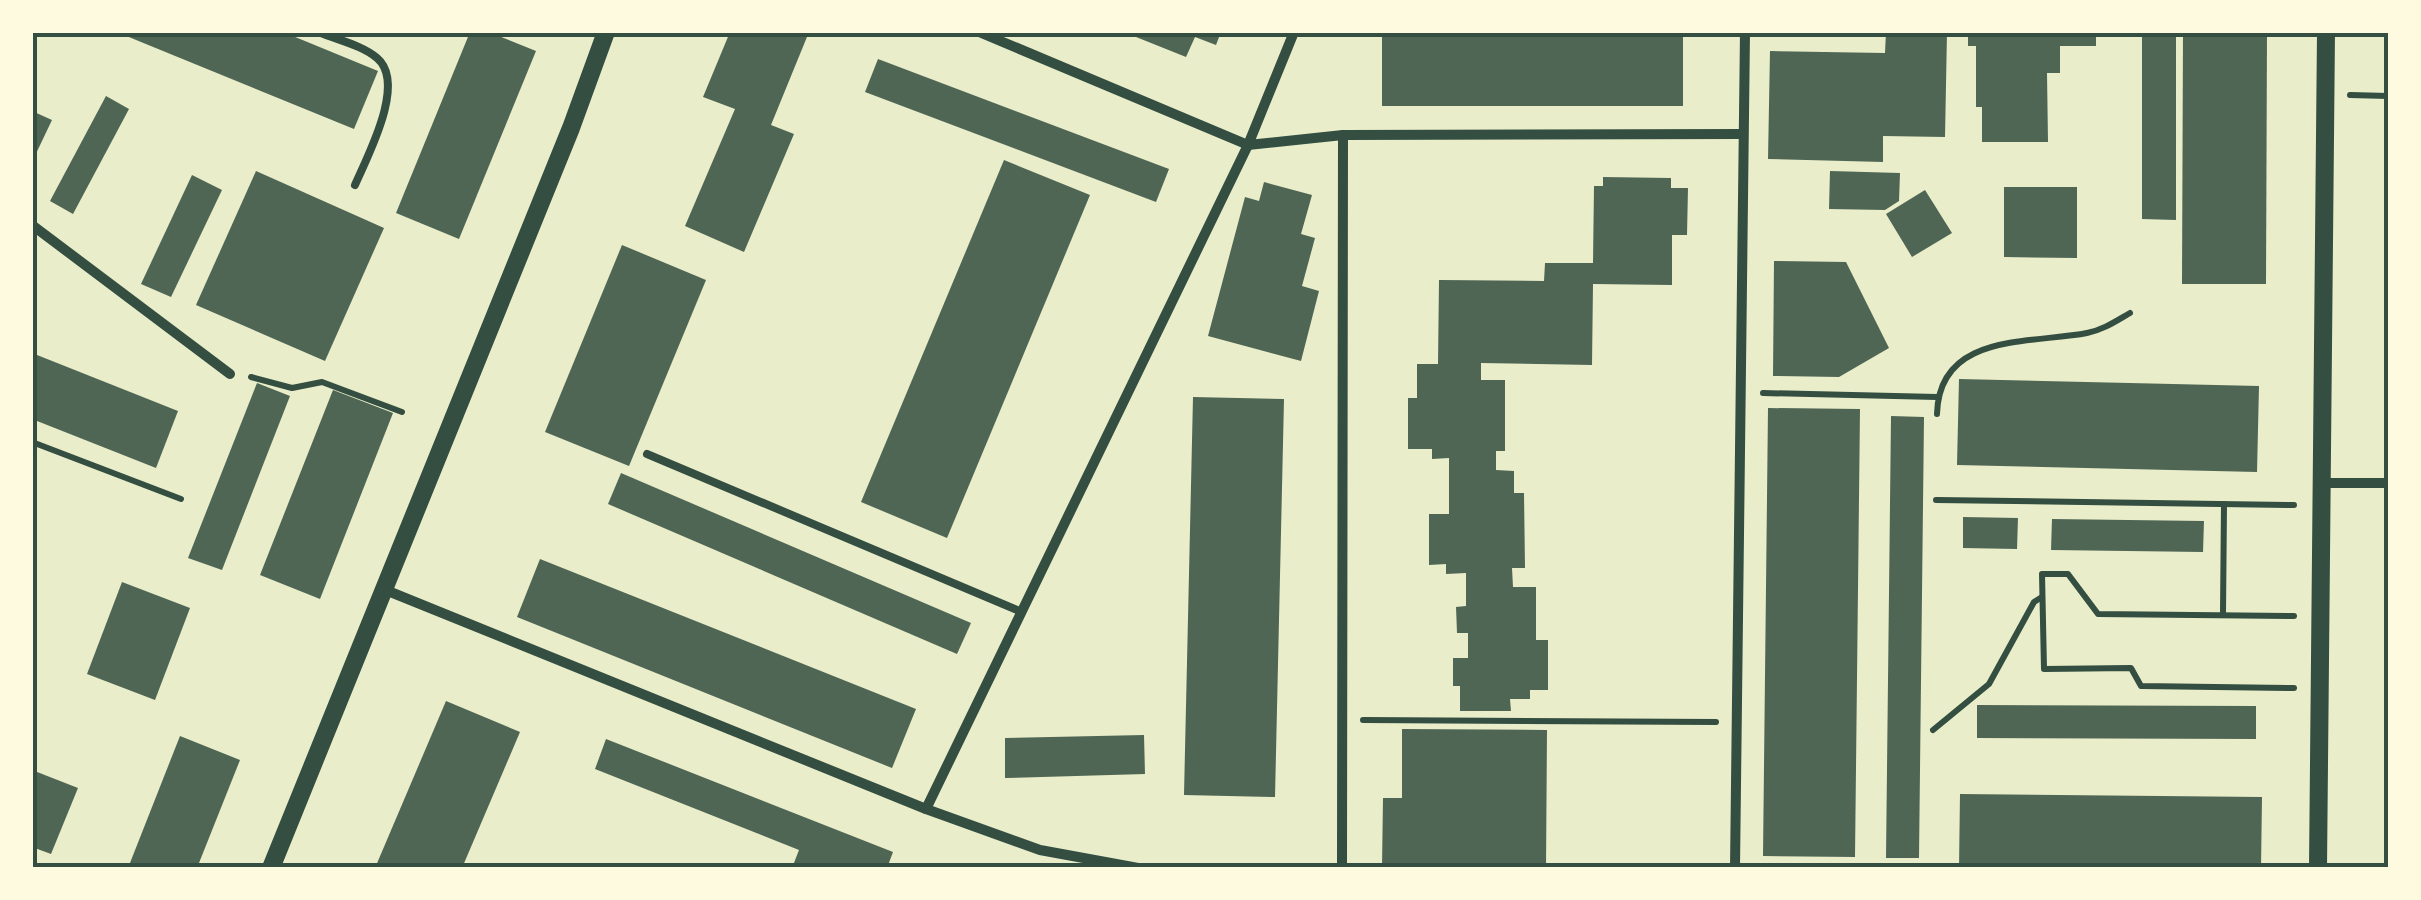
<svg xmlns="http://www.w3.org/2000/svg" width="2421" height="900" font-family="Raleway,sans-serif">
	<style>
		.building { fill: #4f6655 }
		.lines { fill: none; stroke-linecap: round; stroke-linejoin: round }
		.path { stroke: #344e41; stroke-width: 6 }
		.service { stroke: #344e41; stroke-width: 8 }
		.minor { stroke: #344e41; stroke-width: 10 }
		.tertiary { stroke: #344e41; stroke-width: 18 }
		.neatline { fill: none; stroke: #344e41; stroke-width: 4 }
	</style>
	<rect width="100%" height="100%" fill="#e9edc9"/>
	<!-- building -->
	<g class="building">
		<path d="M283 32 378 71 354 129 119 33Z"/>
		<path d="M470 32H489L536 51 459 239 396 213Z"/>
		<path d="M730 32H809L771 125 794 134 744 252 685 226 735 109 703 97Z"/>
		<path d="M1221 32 1216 45 1195 37 1186 57 1126 33Z"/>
		<rect x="1382" y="32" width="301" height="74"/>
		<path d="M1886 32H1947L1945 137 1883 136V162L1768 159 1770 51 1885 53Z"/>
		<path d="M1968 32H2096V46H2060V73H2047L2048 142H1982V107H1976V46H1968Z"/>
		<path d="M2142 32H2176V220L2142 219Z"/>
		<path d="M2183 32H2267L2266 284H2182Z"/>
		<path d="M878 59 1169 169 1156 202 865 92Z"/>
		<path d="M106 96 129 109 73 214 50 201Z"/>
		<path d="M32 111 52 120 32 162Z"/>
		<path d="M1004 160 1090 195 947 538 861 502Z"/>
		<path d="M256 171 384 228 325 361 196 305Z"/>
		<path d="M1830 171 1900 173 1899 201 1885 210 1829 209Z"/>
		<path d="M192 175 222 190 171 297 141 284Z"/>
		<path d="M1603 177 1671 178V188H1688L1687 235H1672V285L1593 284 1592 365 1481 363V380H1505V451H1496V470L1514 471V493H1524L1525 568H1512L1513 587H1536V640H1548V690H1530V699H1510L1511 711H1460V686H1453V658H1468V633H1457L1456 607 1466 606V573L1446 574V564L1429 565V514H1449V458L1432 459V449H1408V398H1417V364H1438L1439 280 1544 281 1545 263H1593L1594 186H1603Z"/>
		<path d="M1264 182 1312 195 1301 234 1315 238 1302 286 1319 291 1301 361 1208 336 1245 197 1259 201Z"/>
		<path d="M2004 187H2077V258L2004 257Z"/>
		<path d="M1925 190 1952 233 1912 257 1886 214Z"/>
		<path d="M622 245 706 280 629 466 545 432Z"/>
		<path d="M1774 261 1846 262 1889 348 1839 377 1773 376Z"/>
		<path d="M32 353 178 411 156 468 32 419Z"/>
		<path d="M1959 379 2259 386 2257 472 1957 465Z"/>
		<path d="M257 383 290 396 222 570 188 558Z"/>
		<path d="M333 390 393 413 320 599 260 575Z"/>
		<path d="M1193 397 1284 399 1275 797 1184 795Z"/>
		<path d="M1768 408 1860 409 1855 857 1763 856Z"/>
		<path d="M1891 416 1924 417 1919 858H1886Z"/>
		<path d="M621 473 971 623 957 654 608 504Z"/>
		<path d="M1963 517 2018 518 2017 549 1963 548Z"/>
		<path d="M2052 519 2204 521 2203 552 2051 550Z"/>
		<path d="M540 559 916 709 892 768 517 617Z"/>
		<path d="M122 582 190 608 155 700 87 674Z"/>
		<path d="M446 701 520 732 462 868H375Z"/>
		<path d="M1977 705 2256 706V739L1977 738Z"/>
		<path d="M1402 729 1547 730 1546 868 1382 867 1383 798H1402Z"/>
		<path d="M1144 735 1145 774 1005 778V738Z"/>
		<path d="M180 736 240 760 197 868H128Z"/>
		<path d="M606 739 893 852 887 868H792L799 850 595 769Z"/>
		<path d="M32 770 78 788 51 854 32 847Z"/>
		<path d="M1960 794 2262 797 2261 868H1959Z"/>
	</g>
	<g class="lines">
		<!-- path -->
		<g class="path">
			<path d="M2350 95 2388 96"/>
			<path d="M251 377 292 388 322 382 402 412"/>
			<path d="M1763 393 1937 397"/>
			<path d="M1937 414C1939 332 2031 344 2087 333 2103 330 2116 321 2130 313"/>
			<path d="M32 442 181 499"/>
			<path d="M1936 500 2294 505"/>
			<path d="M2223 614 2224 504"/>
			<path d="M2294 688 2141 686 2131 668 2044 669 2042 574H2068L2098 614 2294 616"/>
			<path d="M1363 720 1716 722"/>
			<path d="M1933 730 1989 684 2034 602 2042 597"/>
		</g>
		<!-- service -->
		<g class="service">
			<path d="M319 32C337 40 362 45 377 58 407 83 367 157 355 185"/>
			<path d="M647 454 1022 612"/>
		</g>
		<!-- minor -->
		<g class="minor">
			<path d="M979 32 1248 145 1343 135 1743 134"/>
			<path d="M32 225 230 374"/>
			<path d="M2322 483H2388"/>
			<path d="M383 589 926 809 1040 850 1138 868"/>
			<path d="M926 809 1248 145 1294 32"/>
			<path d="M1342 868 1343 135"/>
			<path d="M1735 868 1745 32"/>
		</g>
		<!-- tertiary -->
		<g class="tertiary">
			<path d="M271 868 571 128 606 32"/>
			<path d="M2318 868 2326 32"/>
		</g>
	</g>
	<!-- border -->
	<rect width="2421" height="900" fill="none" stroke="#fefae0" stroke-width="70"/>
	<rect x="35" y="35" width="2351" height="830" class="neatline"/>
</svg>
